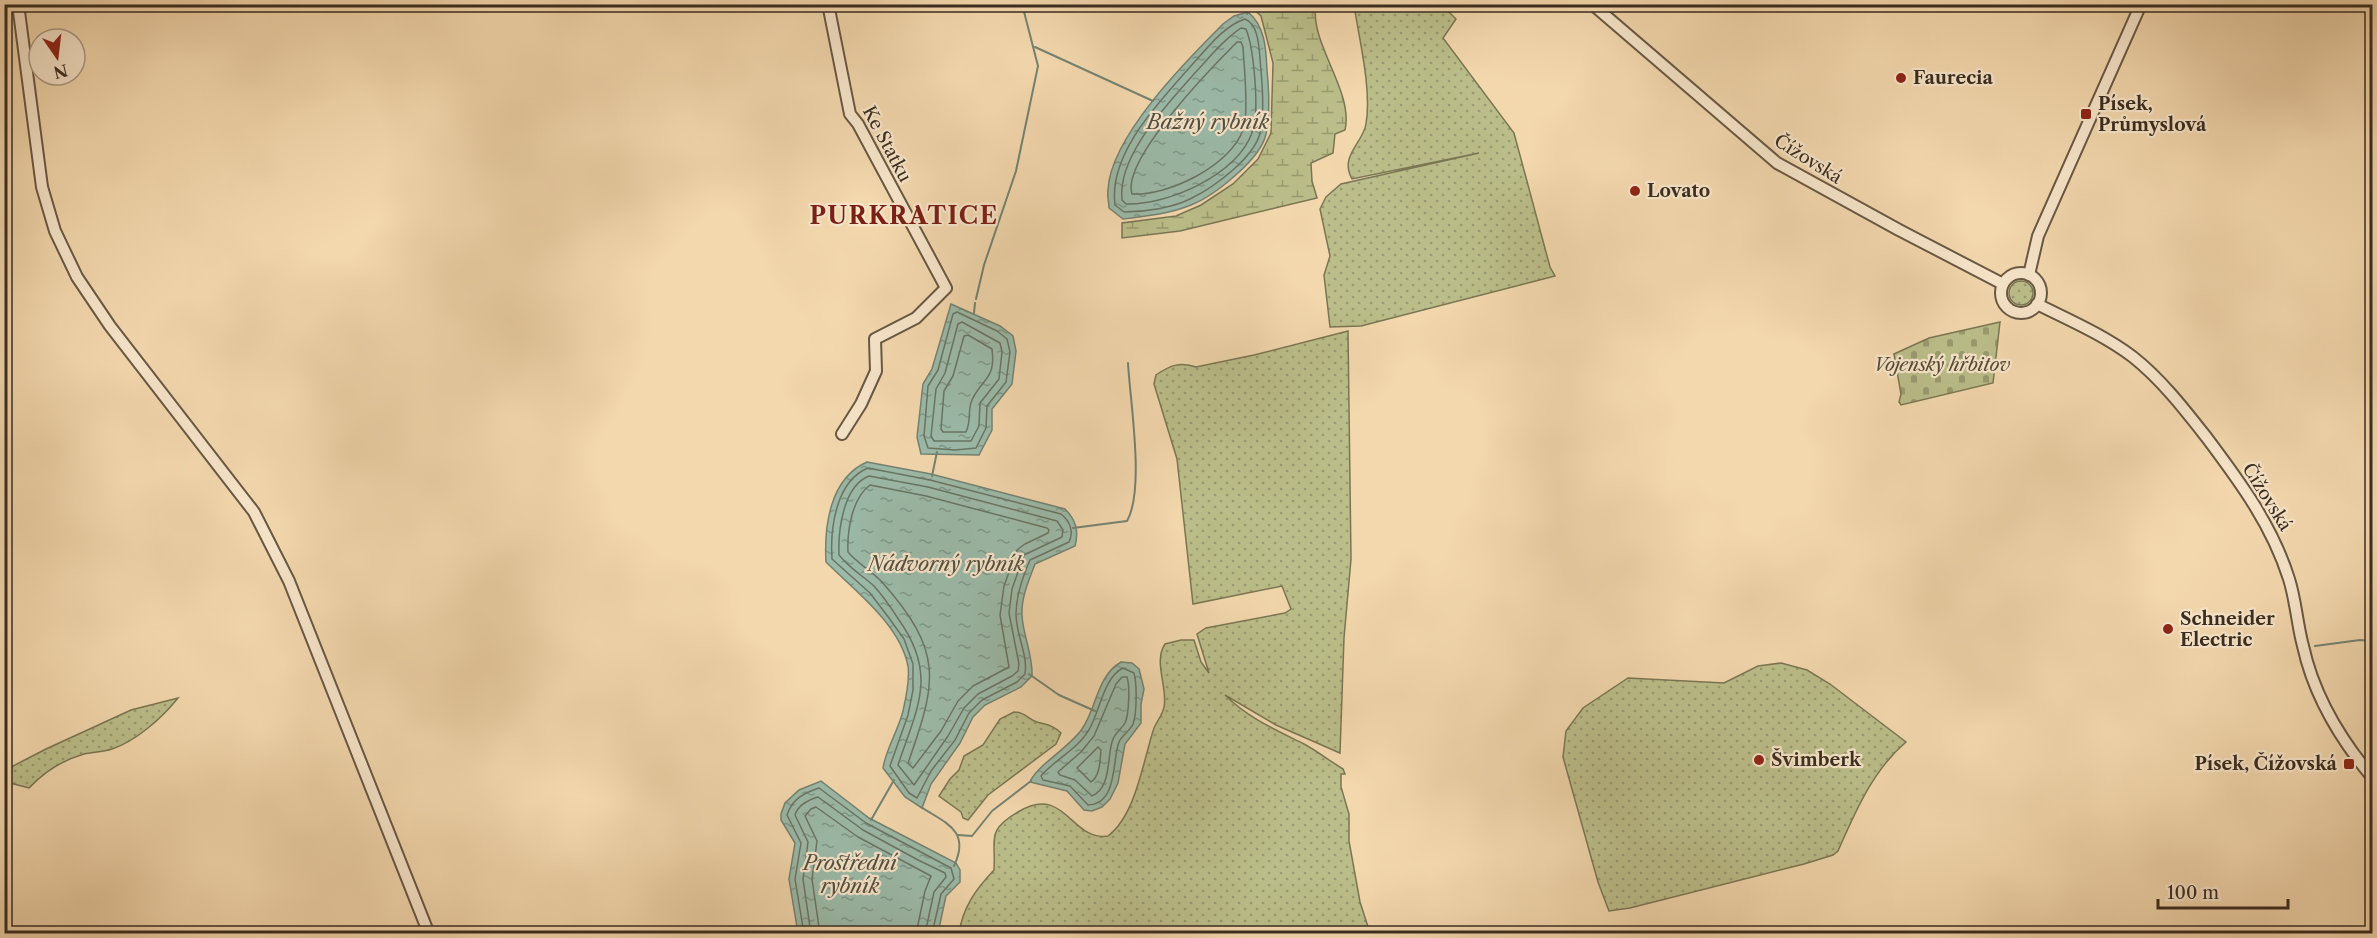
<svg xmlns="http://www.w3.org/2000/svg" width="2377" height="938" font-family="'Libre Caslon Text',serif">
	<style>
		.grass { fill: url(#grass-dots); stroke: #7a7655; stroke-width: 1.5 }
		.wetland { fill: url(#wetland-marsh); stroke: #7a7655; stroke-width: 1.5 }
		.cemetery { fill: url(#cemetery-stones); stroke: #7a7655; stroke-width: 1.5 }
		.water { fill: url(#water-ripples); stroke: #748272; stroke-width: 1.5 }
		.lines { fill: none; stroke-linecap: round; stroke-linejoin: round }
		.shore { stroke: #6a7464; stroke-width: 1.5 }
		.stream { stroke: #748272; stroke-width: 2 }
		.minor-casing { stroke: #685843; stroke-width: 14 }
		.minor { stroke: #f7e5ca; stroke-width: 10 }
		.poi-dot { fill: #8f2418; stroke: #f7e5ca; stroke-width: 2 }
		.labels { text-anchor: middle; stroke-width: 4.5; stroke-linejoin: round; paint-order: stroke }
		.poi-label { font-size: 18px; font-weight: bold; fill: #3a2d20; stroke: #f7e5ca; text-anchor: start }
		.street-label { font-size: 18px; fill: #3a2d20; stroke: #f7e5ca }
		.park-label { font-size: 18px; font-style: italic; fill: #544a35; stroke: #f7e5ca }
		.water-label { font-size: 20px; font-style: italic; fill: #525042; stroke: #f7e5ca }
		.district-label { font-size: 24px; font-weight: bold; letter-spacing: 1.5px; fill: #7a1f14; stroke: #f7e5ca }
	</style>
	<defs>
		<pattern id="grass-dots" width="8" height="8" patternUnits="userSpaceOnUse" patternTransform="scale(1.5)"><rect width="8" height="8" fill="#bbbe8a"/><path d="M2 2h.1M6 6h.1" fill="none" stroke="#999b70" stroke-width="1.8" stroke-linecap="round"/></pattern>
		<pattern id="wetland-marsh" width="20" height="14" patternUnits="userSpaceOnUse" patternTransform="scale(1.5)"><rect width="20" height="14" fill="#bbbe8a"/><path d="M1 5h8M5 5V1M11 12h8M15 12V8" fill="none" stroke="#999b70"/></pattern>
		<pattern id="cemetery-stones" width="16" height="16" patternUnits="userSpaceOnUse" patternTransform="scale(1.5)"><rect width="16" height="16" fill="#bbbe8a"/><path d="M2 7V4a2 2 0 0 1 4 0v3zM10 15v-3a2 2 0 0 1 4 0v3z" fill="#999b70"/></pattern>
		<pattern id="water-ripples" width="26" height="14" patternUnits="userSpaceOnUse" patternTransform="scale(1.5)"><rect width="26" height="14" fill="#9bbaa9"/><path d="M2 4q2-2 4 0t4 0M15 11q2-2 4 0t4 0" fill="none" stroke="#7f9889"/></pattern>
	</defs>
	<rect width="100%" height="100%" fill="#f3d7ad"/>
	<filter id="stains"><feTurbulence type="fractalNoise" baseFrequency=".00333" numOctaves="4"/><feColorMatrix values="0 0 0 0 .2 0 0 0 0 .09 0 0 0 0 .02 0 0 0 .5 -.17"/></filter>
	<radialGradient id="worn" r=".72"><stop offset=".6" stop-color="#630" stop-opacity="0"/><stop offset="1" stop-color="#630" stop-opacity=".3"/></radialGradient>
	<!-- grass -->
	<g class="grass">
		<path d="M1354 5H1442L1456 19 1443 38 1514 133 1550 267 1555 276 1361 326 1330 327 1324 275 1330 256 1320 209 1326 197 1341 184 1479 153 1352 179C1339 156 1363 143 1366 124 1372 90 1359 39 1354 5Z"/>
		<circle cx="2021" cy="293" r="12"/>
		<path d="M1348 331 1351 559 1344 638 1340 753 1276 725 1225 695C1248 718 1276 730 1304 744 1317 751 1330 761 1343 769L1345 774H1341V787L1349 814V841L1360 902 1370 933H959C963 907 976 889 994 870 996 838 986 831 1018 812 1065 783 1071 842 1108 836 1136 815 1143 761 1154 728 1157 721 1163 714 1164 707 1168 687 1153 662 1165 644L1181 640H1194L1201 662 1209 673 1197 634 1206 628 1285 613 1291 609 1282 586 1193 604 1177 459 1154 384 1156 375C1169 366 1180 361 1196 367L1254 355Z"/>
		<path d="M1781 663 1807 670 1830 684 1906 742C1873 770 1855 812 1838 851L1833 855 1804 864 1630 908 1609 911 1598 882 1563 757 1566 731 1583 708 1628 678 1724 683 1758 666Z"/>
		<path d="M178 698C162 718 136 741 112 749 103 752 93 752 84 754 63 760 44 772 29 788L10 783 6 775 13 766 46 749 131 710Z"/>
		<path d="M1014 712C1025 712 1028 719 1037 722 1047 725 1053 725 1061 733L1056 744 988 795 968 820 963 818 961 812 939 796 950 779 959 770 964 756 983 745 1000 719Z"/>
	</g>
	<!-- wetland -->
	<path class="wetland" d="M1249 5H1316C1309 43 1354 91 1345 130L1335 134 1333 153 1311 163 1312 181 1317 198 1180 231 1122 238V223L1176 216 1201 205 1233 184 1258 159 1271 133 1273 63 1261 16Z"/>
	<!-- cemetery -->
	<path class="cemetery" d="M2000 322 1993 383 1901 405 1899 402 1901 394 1894 354 1929 338Z"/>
	<!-- water -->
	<g class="water">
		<path d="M1248 12C1265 26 1266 48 1267 70 1269 90 1270 114 1266 134 1261 159 1214 196 1191 205 1169 214 1146 216 1123 219L1109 208C1109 202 1107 196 1108 190 1110 137 1187 60 1223 24L1234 16Z"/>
		<path d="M951 304 1000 326 1013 336 1016 351 1012 384 992 409V430L979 455 921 454 917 437 923 384 932 369Z"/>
		<path d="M867 462 931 474 1065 509C1076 520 1079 531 1075 546L1035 564C1029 580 1021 598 1022 615 1023 636 1033 655 1032 676L1021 687 985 705 973 717 960 743 931 784 922 808 905 797 883 768C886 749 898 731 903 711 906 698 910 680 908 666 900 624 854 590 826 562 824 526 830 478 867 462Z"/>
		<path d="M1121 662 1132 663 1139 669 1144 689 1141 704V723L1125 744 1118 783 1110 799 1102 807 1092 811 1084 810 1067 791 1030 782C1036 766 1070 747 1082 729 1097 707 1097 676 1121 662Z"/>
		<path d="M821 781 869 818 956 863 960 870V882L946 896 938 933H798L789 879 795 843 781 820V814L785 803 799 790Z"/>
	</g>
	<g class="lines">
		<!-- shore -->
		<g class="shore">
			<path d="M1245 19C1258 24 1259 46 1260 59 1262 82 1265 110 1260 133 1254 158 1214 187 1192 198 1173 208 1145 212 1124 212L1115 205C1108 154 1159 102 1190 67 1206 50 1223 26 1245 19Z"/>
			<path d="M1241 28 1246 29C1254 49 1260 113 1252 133 1236 175 1169 205 1126 204L1122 200C1117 156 1167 105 1194 74 1209 58 1223 40 1241 28Z"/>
			<path d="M1237 42H1241L1243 47C1244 66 1249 113 1243 130 1230 166 1168 196 1132 194 1121 160 1213 66 1237 42Z"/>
			<path d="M957 312 997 331 1007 339 1010 352 1006 382 987 406 986 428 976 448 955 450 928 448 924 436 928 386 938 370 953 314Z"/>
			<path d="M962 322 1000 343 1002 352 999 379 980 403 979 426 971 441H934L931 436 936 389 945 373 958 324Z"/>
			<path d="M968 335 992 349C996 380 982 378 972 400 967 411 972 419 966 432H943L941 429 944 391 953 376 964 336Z"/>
			<path d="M868 468 930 480 1061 514C1070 521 1074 532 1069 542L1030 560C1023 576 1016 597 1016 614 1016 635 1028 654 1025 674L1017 682 982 700 969 713 955 740 931 771 917 798 909 793 890 766 908 715 913 690V664L904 639 889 618 870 593 832 559C830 528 836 481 868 468Z"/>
			<path d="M869 476 928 487 1057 521 1063 530 1062 537 1024 555 1012 589 1009 613 1019 664 1018 671 1012 676 978 694 964 708 948 736 914 785 898 765C917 708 938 675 899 620 892 609 883 596 874 586 863 576 849 568 839 555 838 531 843 486 869 476Z"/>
			<path d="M870 485 926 496 1047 528 1049 530 1048 533 1025 544 1017 550 1004 586 1000 615 1009 667 973 686 958 701 941 731 913 768 908 763C937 681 944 652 882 582 872 571 858 564 848 552 847 531 852 498 870 485Z"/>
			<path d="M1123 668 1134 673C1137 683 1137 714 1133 724 1130 731 1122 735 1119 742 1112 760 1118 804 1088 805L1070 786 1043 780 1041 776C1056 758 1078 750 1090 728 1100 710 1104 677 1123 668Z"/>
			<path d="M1122 677H1127C1130 686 1129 715 1125 723 1121 730 1114 733 1112 742 1107 759 1111 788 1092 796L1075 780 1060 775 1058 772 1081 752 1094 736 1116 684Z"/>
			<path d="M1098 747 1101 750C1100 761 1100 776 1091 782L1077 768Z"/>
			<path d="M804 934 795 879 801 843 787 815C792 799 804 793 819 788L866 823 951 868 954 879 941 894 932 934"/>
			<path d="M811 934 803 879 808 842 795 815C798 805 808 800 818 797L863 830 918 860 945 873 946 877 934 892 925 934"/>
			<path d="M820 934 812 879 817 841 805 816 811 809 816 807 858 837 931 876 925 891 916 934"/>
		</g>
		<!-- stream -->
		<g class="stream">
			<path d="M1247 14 1255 4"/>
			<path d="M1035 47 1153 101"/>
			<path d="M976 299 984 265 1016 171 1038 66 1022 4"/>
			<path d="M974 313 975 303"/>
			<path d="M932 476 937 452"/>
			<path d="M1073 528 1127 521C1145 490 1130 401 1128 363"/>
			<path d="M2315 646 2360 640 2372 641"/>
			<path d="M1029 674 1059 695 1095 711"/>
			<path d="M921 807C945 823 971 830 954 866"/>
			<path d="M871 820 894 780"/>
			<path d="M958 835 972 836 992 811 1031 781"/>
		</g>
		<defs>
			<g id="minor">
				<path d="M18 4 42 187 55 231 77 277 110 326 254 512 289 581 429 934"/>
				<path d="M828 4 850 114 858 124 946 288 916 318 875 339 876 371 861 404 842 434"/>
				<path d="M1592 4 1777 163 1899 230 2003 284"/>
				<circle cx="2021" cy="293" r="20"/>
				<path d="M2029 275 2038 236 2141 4"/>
				<path d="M2037 304C2069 320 2104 335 2133 357 2161 379 2185 410 2207 438 2240 482 2272 525 2289 579 2296 601 2297 624 2303 646 2314 696 2340 739 2372 777"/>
			</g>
		</defs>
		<!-- minor casing -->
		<use href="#minor" class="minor-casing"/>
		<!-- minor -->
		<use href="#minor" class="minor"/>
	</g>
	<!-- markers -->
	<g class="poi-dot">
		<circle cx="1901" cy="78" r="6"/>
		<rect x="2080" y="108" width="12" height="12" rx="3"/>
		<circle cx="1635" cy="191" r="6"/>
		<circle cx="2168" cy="629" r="6"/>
		<circle cx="1759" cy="760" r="6"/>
		<rect x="2343" y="758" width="12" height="12" rx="3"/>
	</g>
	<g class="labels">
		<!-- poi labels -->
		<g class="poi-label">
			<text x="1913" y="84">Faurecia</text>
			<text x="2098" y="110">Písek,<tspan x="2098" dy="21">Průmyslová</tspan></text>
			<text x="1647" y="197">Lovato</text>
			<text x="2180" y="625">Schneider<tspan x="2180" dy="21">Electric</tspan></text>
			<text x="1771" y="766">Švimberk</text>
			<text x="2337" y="770" text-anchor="end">Písek, Čížovská</text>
		</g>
		<!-- street labels -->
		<g class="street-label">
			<text transform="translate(887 144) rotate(62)" y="6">Ke Statku</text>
			<text transform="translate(1808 159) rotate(32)" y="6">Čížovská</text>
			<text transform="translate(2267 497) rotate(58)" y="6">Čížovská</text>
		</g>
		<!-- park labels -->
		<g class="park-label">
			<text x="1942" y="371">Vojenský hřbitov</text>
		</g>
		<!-- water labels -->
		<g class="water-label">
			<text x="1208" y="129">Bažný rybník</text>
			<text x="946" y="571">Nádvorný rybník</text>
			<text x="850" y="870">Prostřední<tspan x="850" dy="23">rybník</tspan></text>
		</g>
		<!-- district labels -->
		<g class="district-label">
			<text x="904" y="224">PURKRATICE</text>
		</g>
	</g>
	<!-- margin -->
	<rect width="2377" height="938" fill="none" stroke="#f3d7ad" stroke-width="24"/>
	<rect x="6" y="6" width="2365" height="926" fill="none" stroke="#3a2d20" stroke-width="3"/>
	<rect x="12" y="12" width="2353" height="914" fill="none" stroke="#3a2d20" stroke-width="1.5"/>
	<!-- north arrow -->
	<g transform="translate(57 57) rotate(166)"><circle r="28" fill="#f7e5ca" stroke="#ab9b86" stroke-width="1.5"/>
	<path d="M0-4.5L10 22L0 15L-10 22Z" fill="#8f2418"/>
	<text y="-9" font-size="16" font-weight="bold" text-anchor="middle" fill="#3a2d20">N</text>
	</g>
	<!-- scale -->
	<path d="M2158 899v9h130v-9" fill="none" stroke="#3a2d20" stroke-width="3"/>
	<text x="2167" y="899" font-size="18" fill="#3a2d20" stroke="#f7e5ca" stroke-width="4.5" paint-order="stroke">100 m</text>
	<rect width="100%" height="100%" filter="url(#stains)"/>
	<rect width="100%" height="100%" fill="url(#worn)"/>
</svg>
